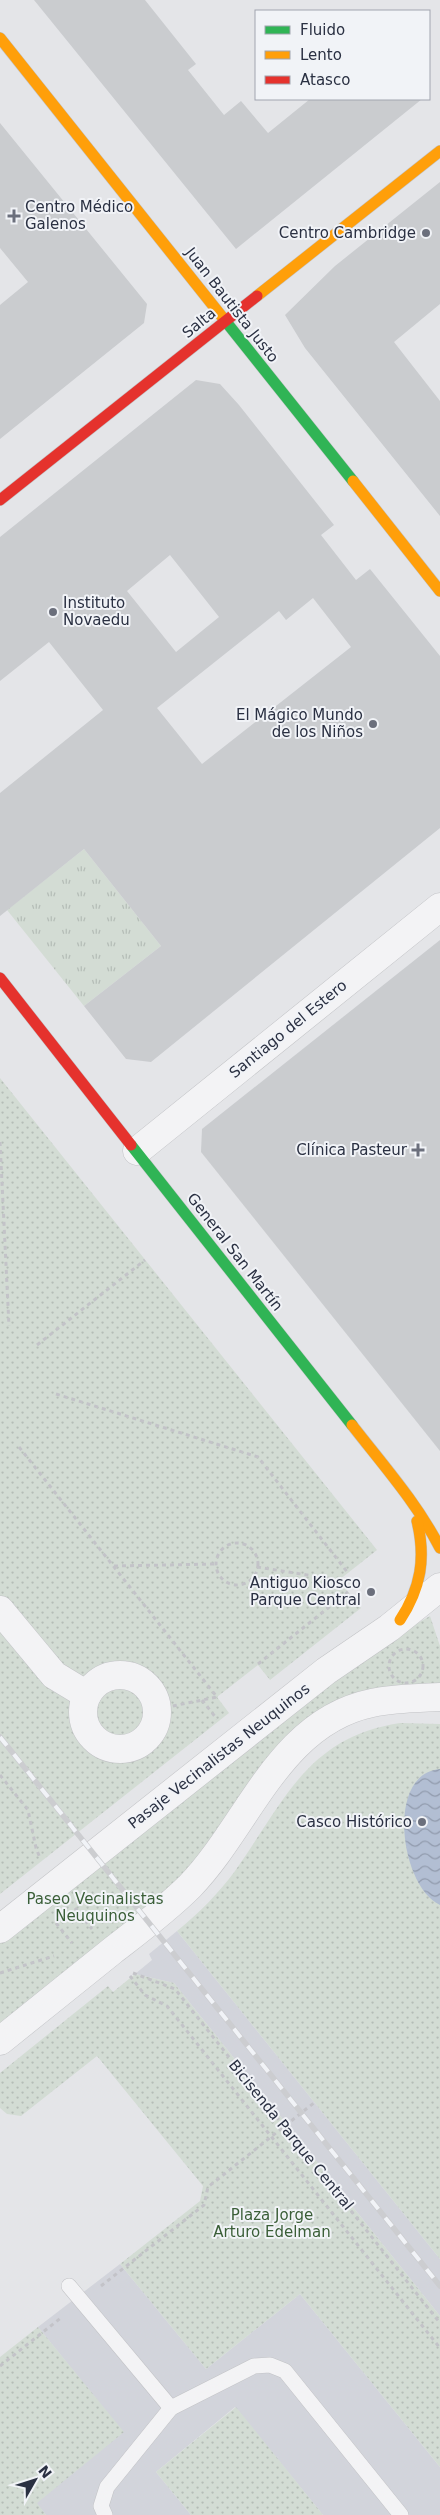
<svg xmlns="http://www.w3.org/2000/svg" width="440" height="2515" font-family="'DejaVu Sans',sans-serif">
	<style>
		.built { fill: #d2d4db }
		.grass { fill: url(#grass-tufts) }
		.park { fill: url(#park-dots) }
		.water { fill: url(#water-waves) }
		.building { fill: #cacccf; fill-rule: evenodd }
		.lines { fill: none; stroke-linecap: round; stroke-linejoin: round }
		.lane-casing { stroke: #c2c3c6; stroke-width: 16 }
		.street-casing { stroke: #c2c3c6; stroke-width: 29 }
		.fast-casing { stroke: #c2c3c6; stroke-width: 12 }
		.slow-casing { stroke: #c2c3c6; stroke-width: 12 }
		.jam-casing { stroke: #c2c3c6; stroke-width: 12 }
		.path { stroke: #c3c3c8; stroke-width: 3; stroke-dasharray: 4 4; stroke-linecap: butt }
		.lane { stroke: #f3f3f5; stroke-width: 15 }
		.street { stroke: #f3f3f5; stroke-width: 28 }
		.fast { stroke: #30b455; stroke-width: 11 }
		.slow { stroke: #ff9f0a; stroke-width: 11 }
		.jam { stroke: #e5322d; stroke-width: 11 }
		.rail-casing { stroke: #cccdd0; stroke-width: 5.5 }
		.rail { stroke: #f1f3f7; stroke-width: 4; stroke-dasharray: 11; stroke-linecap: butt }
		.poi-dot { fill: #6b6f7c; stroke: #f1f3f7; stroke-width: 2 }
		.labels { text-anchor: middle; stroke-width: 4; stroke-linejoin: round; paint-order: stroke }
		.poi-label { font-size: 15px; fill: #2a3042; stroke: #f1f3f7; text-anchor: end }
		.street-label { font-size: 15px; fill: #2a3042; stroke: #f1f3f7 }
		.park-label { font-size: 15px; fill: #3a5e37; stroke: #f1f3f7 }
	</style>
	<defs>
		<pattern id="grass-tufts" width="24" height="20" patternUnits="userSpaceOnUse" patternTransform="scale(1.25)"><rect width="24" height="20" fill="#d3dcd4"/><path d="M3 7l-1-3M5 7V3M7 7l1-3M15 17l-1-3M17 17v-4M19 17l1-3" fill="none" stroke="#b5bdb7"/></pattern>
		<pattern id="park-dots" width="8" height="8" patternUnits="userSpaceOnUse" patternTransform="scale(1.25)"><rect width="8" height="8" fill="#d3dcd4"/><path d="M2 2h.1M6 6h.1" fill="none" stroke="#b5bdb7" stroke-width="1.8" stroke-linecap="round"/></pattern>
		<pattern id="water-waves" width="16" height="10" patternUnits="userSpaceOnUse" patternTransform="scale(1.25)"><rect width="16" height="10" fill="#b2bed3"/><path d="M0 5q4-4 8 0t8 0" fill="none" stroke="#919bad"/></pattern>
	</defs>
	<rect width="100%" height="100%" fill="#e4e5e8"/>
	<!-- built -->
	<g class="built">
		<path d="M177 1931 440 2259V2316L174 1983 135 1974 152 1960 149 1954Z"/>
		<path d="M120 2264 206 2369 300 2294 440 2467V2515H323L235 2407 156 2472 191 2515H46L36 2503 123 2432 38 2327Z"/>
	</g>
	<!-- grass -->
	<path class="grass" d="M84 849 161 946 84 1006 7 910Z"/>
	<!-- park -->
	<g class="park">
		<path d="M0 1078 377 1550 339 1580 361 1608 270 1680 258 1665 217 1697 229 1713 0 1894Z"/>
		<path d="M430 1616 440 1646V1686L355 1701 180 1881 0 2026V1941L375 1648Z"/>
		<path d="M400 1723 440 1724V2259L177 1931C199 1913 218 1894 235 1871 284 1802 307 1737 400 1723Z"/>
		<path d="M135 1974 174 1983 440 2316V2467L300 2294 206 2369 120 2264 200 2201 203 2186 97 2056 21 2116 7 2114 0 2108V2073L108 1986 113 1992Z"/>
		<path d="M38 2327 124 2432 37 2503 46 2515H0V2357Z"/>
		<path d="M236 2407 323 2515H191L156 2472Z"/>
	</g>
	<!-- water -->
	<path class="water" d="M440 1769V1905C400 1887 385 1773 440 1769Z"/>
	<!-- building -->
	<g class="building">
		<path d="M34 0H145L196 64 188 70 224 115 241 101 268 133 310 99H422L236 249Z"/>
		<path d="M0 123 147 304 144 323 0 439V305L28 282 0 248Z"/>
		<path d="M440 182V304L394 342 440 401V516L305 348 285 315 335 266Z"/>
		<path d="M196 380 220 384 239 405 334 525 321 535 356 580 370 569 440 656V828L151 1062 126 1059 84 1006 161 946 84 849 0 916V793L103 710 49 642 0 681V537ZM170 555 219 617 176 652 127 591ZM313 598 351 647 202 764 157 708 279 611 286 620Z"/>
		<path d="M440 940V1451L201 1152 202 1129Z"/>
	</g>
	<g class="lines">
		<defs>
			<g id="lane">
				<path d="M69 2286 171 2408 254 2366 270 2365 285 2371 401 2515"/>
				<path d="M105 2515 101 2506 107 2487 171 2408"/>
			</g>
			<g id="street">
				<path d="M137 1151 440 907"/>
				<path d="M0 1610 54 1675 87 1695"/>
				<circle cx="120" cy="1712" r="37"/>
				<path d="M0 1929 326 1671 389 1628 440 1587"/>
				<path d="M0 2041C37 2011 75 1981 112 1951 139 1930 166 1910 190 1886 249 1825 279 1722 372 1703 394 1698 418 1698 440 1697"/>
			</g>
			<g id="fast">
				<path d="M223 318 353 481"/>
				<path d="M131 1145 352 1425"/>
			</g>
			<g id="slow">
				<path d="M0 38 223 318"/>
				<path d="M257 296 440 151"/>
				<path d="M353 481 440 591"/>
				<path d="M352 1425C383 1465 417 1503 440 1548"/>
				<path d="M400 1620C421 1588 426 1558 417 1521"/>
			</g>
			<g id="jam">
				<path d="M0 500 257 296"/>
				<path d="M0 978 131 1145"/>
			</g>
		</defs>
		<!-- lane casing -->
		<use href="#lane" class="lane-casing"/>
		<!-- street casing -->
		<use href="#street" class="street-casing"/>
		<!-- fast casing -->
		<use href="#fast" class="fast-casing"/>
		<!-- slow casing -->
		<use href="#slow" class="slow-casing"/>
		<!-- jam casing -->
		<use href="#jam" class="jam-casing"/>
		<!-- path -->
		<g class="path">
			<path d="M0 1142 9 1326"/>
			<path d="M37 1345 145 1260"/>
			<path d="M56 1394 258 1457 348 1573"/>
			<path d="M19 1447 217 1697 158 1709"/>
			<circle cx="237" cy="1564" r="21"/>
			<path d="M114 1566 216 1564"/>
			<path d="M257 1567 339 1580"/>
			<circle cx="406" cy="1666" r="17"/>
			<path d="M258 1664 348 1592"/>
			<path d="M202 1700 217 1719"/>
			<path d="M0 1775 28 1810 36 1848 40 1858"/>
			<path d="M75 1908 92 1929"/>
			<path d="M56 1923 72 1943"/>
			<path d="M0 1973 54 1956"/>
			<path d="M133 1973 175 1989 440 2323"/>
			<path d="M130 1976 145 1995 167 2006 440 2348"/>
			<path d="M101 2286 204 2205 208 2187 315 2102"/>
			<path d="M0 2366 62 2317"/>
		</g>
		<!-- lane -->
		<use href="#lane" class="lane"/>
		<!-- street -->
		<use href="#street" class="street"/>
		<!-- fast -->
		<use href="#fast" class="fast"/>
		<!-- slow -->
		<use href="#slow" class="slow"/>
		<!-- jam -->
		<use href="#jam" class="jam"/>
		<defs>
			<path id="rail" d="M0 1737 440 2286"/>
		</defs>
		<!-- rail casing -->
		<use href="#rail" class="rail-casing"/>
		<!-- rail -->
		<use href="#rail" class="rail"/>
	</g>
	<!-- markers -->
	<g class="poi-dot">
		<path d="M11.5 208.5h5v5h5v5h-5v5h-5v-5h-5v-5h5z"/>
		<circle cx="426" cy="233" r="5"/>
		<circle cx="53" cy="612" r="5"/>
		<circle cx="373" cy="724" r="5"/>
		<path d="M415.5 1142.5h5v5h5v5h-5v5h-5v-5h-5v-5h5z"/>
		<circle cx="371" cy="1592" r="5"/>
		<circle cx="422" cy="1822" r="5"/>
	</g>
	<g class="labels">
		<!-- poi labels -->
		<g class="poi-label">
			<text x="25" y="212" text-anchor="start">Centro Médico<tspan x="25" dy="17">Galenos</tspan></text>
			<text x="416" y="238">Centro Cambridge</text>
			<text x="63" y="608" text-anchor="start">Instituto<tspan x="63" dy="17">Novaedu</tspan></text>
			<text x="363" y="720">El Mágico Mundo<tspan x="363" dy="17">de los Niños</tspan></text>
			<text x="407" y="1155">Clínica Pasteur</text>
			<text x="361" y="1588">Antiguo Kiosco<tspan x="361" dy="17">Parque Central</tspan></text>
			<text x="412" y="1827">Casco Histórico</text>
		</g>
		<!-- street labels -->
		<g class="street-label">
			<text transform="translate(232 305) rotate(52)" y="5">Juan Bautista Justo</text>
			<text transform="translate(199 323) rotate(-39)" y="5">Salta</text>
			<text transform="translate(288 1029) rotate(-39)" y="5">Santiago del Estero</text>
			<text transform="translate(235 1252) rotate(52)" y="5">General San Martín</text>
			<text transform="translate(219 1756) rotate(-38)" y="5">Pasaje Vecinalistas Neuquinos</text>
			<text transform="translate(291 2135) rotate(51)" y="5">Bicisenda Parque Central</text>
		</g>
		<!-- park labels -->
		<g class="park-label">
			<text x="95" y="1904">Paseo Vecinalistas<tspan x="95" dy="17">Neuquinos</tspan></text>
			<text x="272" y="2220">Plaza Jorge<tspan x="272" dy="17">Arturo Edelman</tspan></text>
		</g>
	</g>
	<!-- legend -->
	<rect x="255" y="10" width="175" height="90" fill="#f1f3f7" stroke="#a1a5af"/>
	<rect x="265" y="26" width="25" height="8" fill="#30b455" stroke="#a1a5af"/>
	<text x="300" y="35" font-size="15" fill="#2a3042">Fluido</text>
	<rect x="265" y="51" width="25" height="8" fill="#ff9f0a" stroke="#a1a5af"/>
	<text x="300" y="60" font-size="15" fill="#2a3042">Lento</text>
	<rect x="265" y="76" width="25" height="8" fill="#e5322d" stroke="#a1a5af"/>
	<text x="300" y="85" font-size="15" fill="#2a3042">Atasco</text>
	<!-- north arrow -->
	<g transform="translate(35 2480) rotate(51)" stroke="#f1f3f7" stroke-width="4" paint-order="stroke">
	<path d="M0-4L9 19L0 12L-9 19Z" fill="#2a3042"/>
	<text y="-8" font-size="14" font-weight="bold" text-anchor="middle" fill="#2a3042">N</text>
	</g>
</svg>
